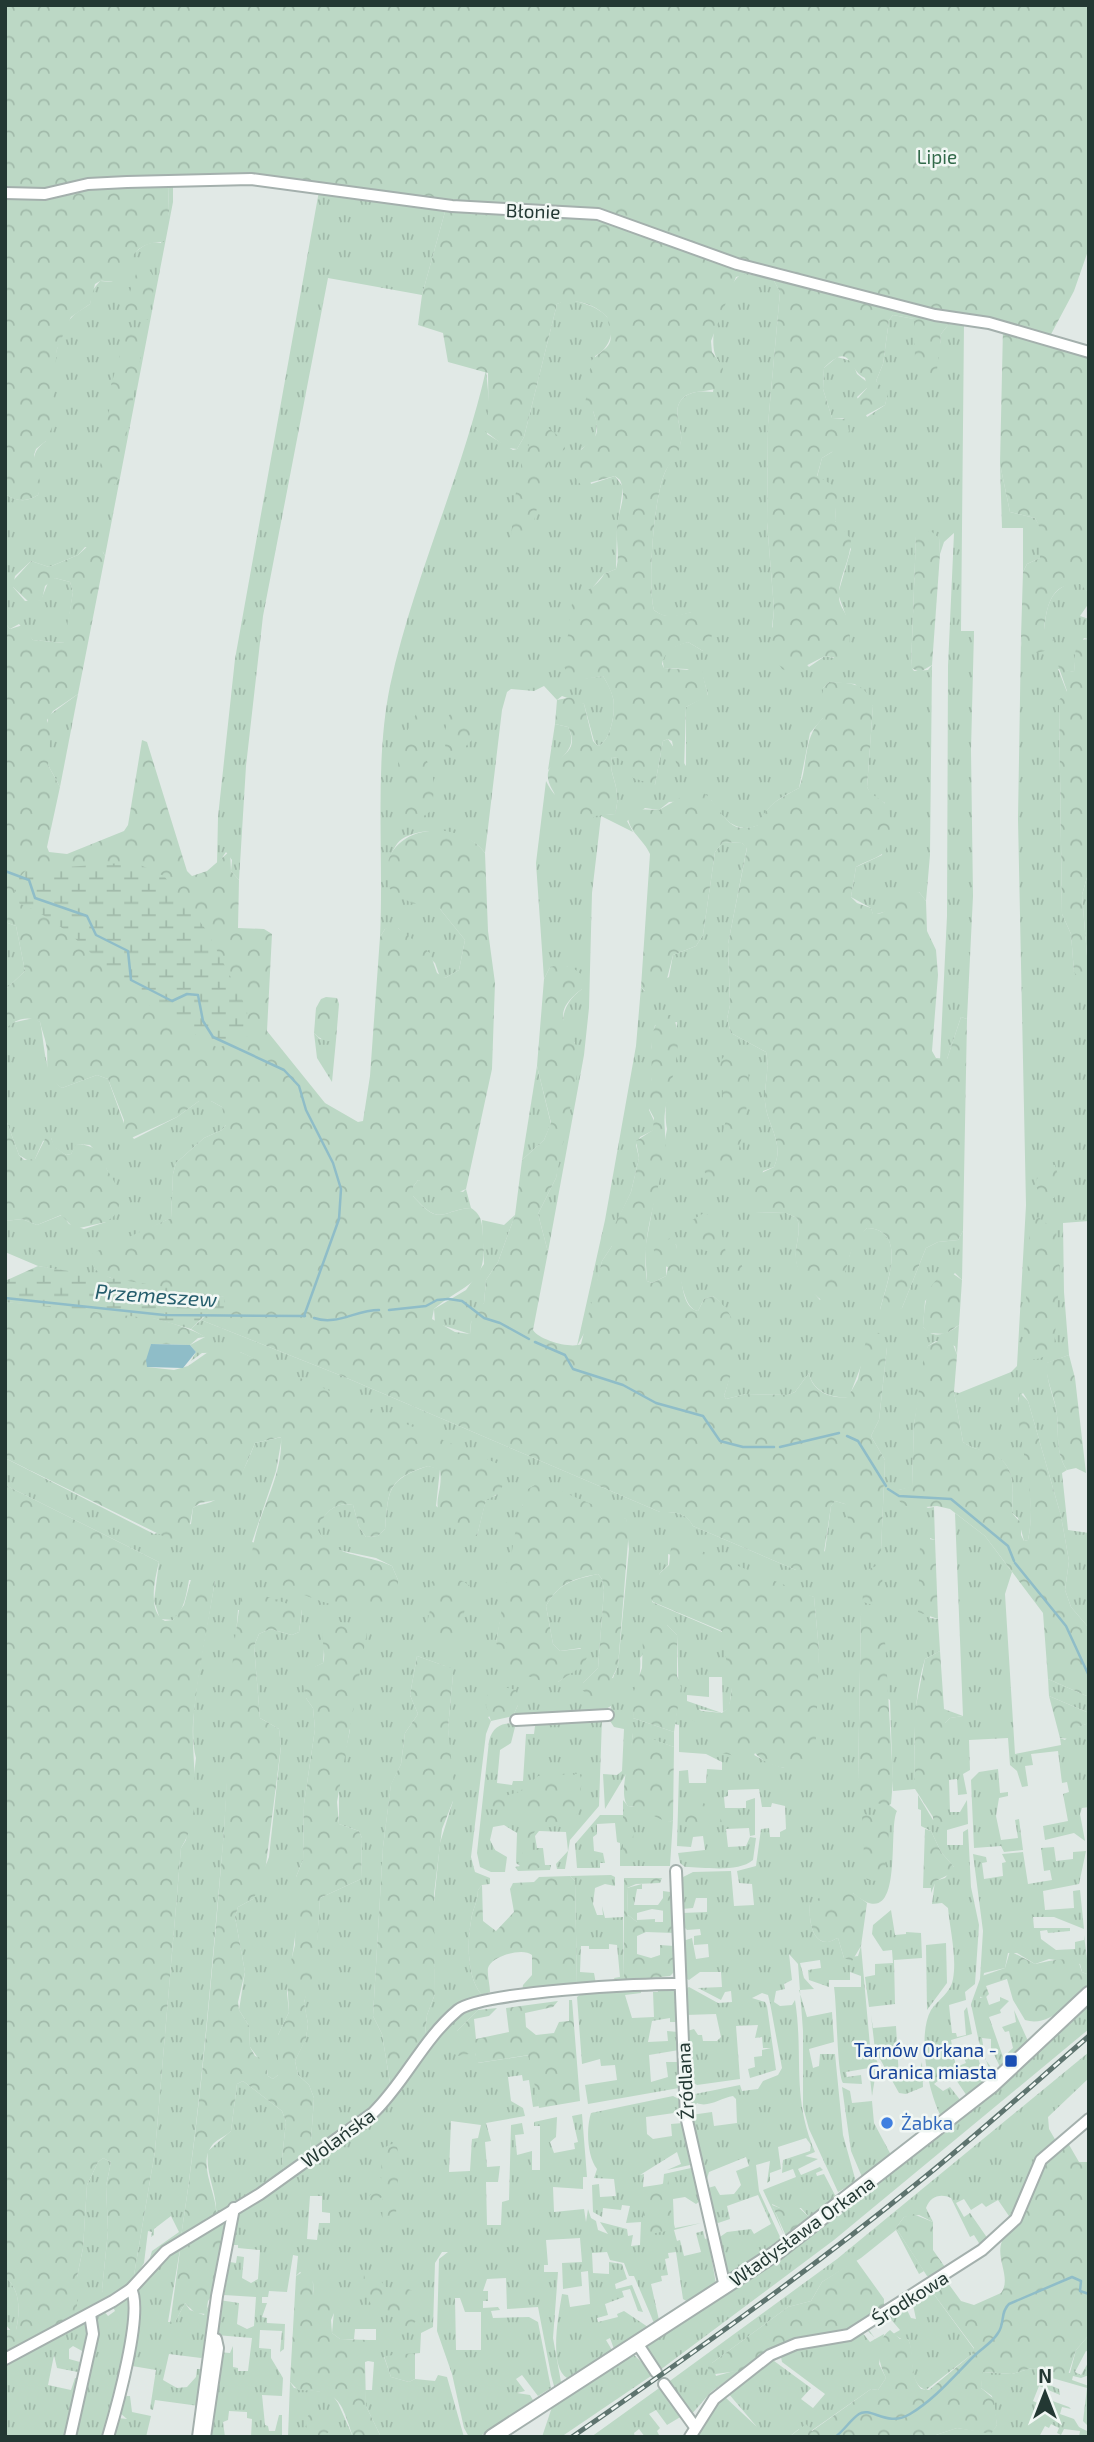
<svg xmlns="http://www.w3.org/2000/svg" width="1094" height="2442" font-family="'Exo 2',sans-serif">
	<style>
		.grass { fill: url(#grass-tufts); fill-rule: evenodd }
		.forest { fill: url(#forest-crowns) }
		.wetland { fill: url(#wetland-marsh) }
		.water { fill: #8fbdc8 }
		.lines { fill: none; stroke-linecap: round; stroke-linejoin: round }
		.stream { stroke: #8fbdc8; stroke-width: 2.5 }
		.minor-casing { stroke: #a4b0ad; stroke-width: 14 }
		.tertiary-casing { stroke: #a4b0ad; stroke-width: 18 }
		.minor { stroke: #fff; stroke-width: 10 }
		.tertiary { stroke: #fff; stroke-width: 14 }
		.rail-casing { stroke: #5e746f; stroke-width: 5 }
		.rail { stroke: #f1f7f4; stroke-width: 2.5; stroke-dasharray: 8; stroke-linecap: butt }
		.transit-dot { fill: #1a4fb4; stroke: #f1f7f4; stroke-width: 2.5 }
		.shop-dot { fill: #3f7fe0; stroke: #f1f7f4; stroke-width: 2.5 }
		.labels { text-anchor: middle; stroke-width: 5; stroke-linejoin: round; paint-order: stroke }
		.park-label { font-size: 19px; fill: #326a4a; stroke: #f1f7f4 }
		.street-label { font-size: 19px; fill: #233833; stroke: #f1f7f4 }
		.transit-label { font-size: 19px; fill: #164399; stroke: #f1f7f4; text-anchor: end }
		.shop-label { font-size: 19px; fill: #366cbe; stroke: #f1f7f4; text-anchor: start }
		.water-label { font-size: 21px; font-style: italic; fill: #255d6c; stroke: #f1f7f4 }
	</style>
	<defs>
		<pattern id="grass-tufts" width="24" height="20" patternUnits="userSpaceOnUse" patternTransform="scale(1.75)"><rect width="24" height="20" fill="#bcd8c5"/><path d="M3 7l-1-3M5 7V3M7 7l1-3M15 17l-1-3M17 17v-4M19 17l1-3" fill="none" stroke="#a1baaa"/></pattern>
		<pattern id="forest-crowns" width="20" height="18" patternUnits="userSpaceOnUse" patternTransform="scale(1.75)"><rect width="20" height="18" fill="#bcd8c5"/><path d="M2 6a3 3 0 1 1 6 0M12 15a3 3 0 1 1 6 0" fill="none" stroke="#a1baaa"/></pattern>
		<pattern id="wetland-marsh" width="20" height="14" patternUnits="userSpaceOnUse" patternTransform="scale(1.75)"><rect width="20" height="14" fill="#bcd8c5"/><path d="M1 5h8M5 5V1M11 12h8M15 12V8" fill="none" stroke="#a1baaa"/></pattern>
	</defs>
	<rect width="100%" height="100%" fill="#e1e9e6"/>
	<!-- grass -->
	<g class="grass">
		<path d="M168 184H173V202L105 556 103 552 85 547 78 555 49 567 31 561 15 576 13 587 25 601 41 600 49 580 55 578 70 582 73 592 65 643 33 640 19 624 10 629 5 623V494C17 502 27 502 38 495 44 472 21 459 46 441 50 410 50 339 72 317 76 312 85 308 90 304L92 291 100 281 112 282C123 267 139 238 161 243L169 212Z"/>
		<path d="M319 191 446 208 422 295 328 278 263 616 246 766 239 880 231 871 232 860 226 852 217 865 218 817 235 659Z"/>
		<path d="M743 273 773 279 780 292 768 424 767 522 774 609 772 627 809 667 825 656 834 658 846 616 838 594 851 549 835 521 836 504 825 483 817 477 822 458 832 452 844 418H832L823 389 824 368 837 357 852 361 857 374 868 383 867 388 857 397 867 417 885 405 887 396 876 381 883 364 889 320 893 315 914 319 915 325 940 344 941 334 952 320 964 324 961 631H974L971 750 973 896 967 1019 961 1017 947 1059 940 1060 947 916 948 666 954 533 944 542 940 554 939 538 916 536 911 667 914 671 928 670 932 665 930 855 926 901 919 892 888 911 873 915 871 908 851 897 856 867 882 855 885 803 871 795 867 787 873 706 855 684 829 682 823 688V718L810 733 799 788C779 799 768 803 759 825 735 835 723 818 711 800L669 802 659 810 645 808 627 821 633 832 601 816 592 893 589 1008 584 1055 548 1252 538 1214 556 1178 575 1043C556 1024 562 1004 582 989L567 966 550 967 544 979 536 863 546 781C559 808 585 817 615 814 623 786 607 774 612 757L620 758 655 785 663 741 668 739 686 766V707L708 695 703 677 687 669 664 668C659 651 674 646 688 642L703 651 692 612C678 616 666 620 654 610 647 584 654 493 666 470 671 460 679 452 681 441 683 428 671 411 682 399 690 391 702 391 713 392L718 360C704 342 724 284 743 273Z"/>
		<path d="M568 299C578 302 590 304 600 311 619 322 612 348 595 356L593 411 597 423 595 440 581 449 591 484 615 476 623 487 617 529 616 569 604 574 592 588 581 679 603 676C607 683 611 689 613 698 616 710 611 742 598 746L594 741 584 704 562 696 557 700 544 686 534 691 511 689 507 692 502 710 485 853C470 831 426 824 402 839 395 844 391 854 388 863L440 909 465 940 459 970 445 978 440 977 435 963 398 928 385 929 380 937C384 856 374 764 390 686 413 579 461 479 486 370L490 412 487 434 513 450 517 449 524 437 557 304Z"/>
		<path d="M1000 464 1010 512 1035 518 1040 527V558L1027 564 1023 572V528H1002Z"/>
		<path d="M1070 583 1081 584 1089 593V603L1080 616 1089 619V639L1084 638 1076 652 1074 672 1058 669 1067 692 1059 701 1062 914 1071 934 1074 972 1088 968 1082 895 1089 870V1221L1063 1223 1064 1292 1069 1355 1047 1363C1046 1379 1052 1393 1056 1408 1060 1429 1054 1451 1067 1470L1062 1473 1068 1530 1089 1533V1628L1071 1607 1065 1590 1069 1561 1061 1516 1028 1401 1023 1393 1018 1398C1020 1444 1038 1494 1028 1540L1024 1541 1018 1518 1012 1513C1013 1488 1017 1462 988 1453 978 1449 971 1448 963 1442L954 1392 959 1393 1011 1372 1017 1366 1026 1205 1018 819 1021 637 1022 647 1047 634 1044 630C1047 608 1048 592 1070 583Z"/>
		<path d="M78 694 60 787 48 765V716Z"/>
		<path d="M555 724 568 727C579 748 561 757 548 770Z"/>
		<path d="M723 842 742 843 747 847 728 944 730 1005 727 1019 731 1033 766 1052C770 1069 764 1085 765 1102 767 1126 785 1143 774 1167L763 1171 755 1212 786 1213 797 1218C801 1230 797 1239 796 1251 794 1271 808 1286 820 1300L849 1257 855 1238 867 1228C909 1230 886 1284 880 1310L902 1308 926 1248 938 1242 958 1240 963 1231 962 1280 955 1273 925 1301 923 1327C933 1340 948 1334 959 1325L957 1355 955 1346 936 1341 928 1346 914 1424 912 1487 899 1490 928 1508 934 1507 935 1540 930 1538V1618L938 1619 940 1651 925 1659C912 1701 915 1746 915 1789L893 1791 890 1700 887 1698 861 1614 858 1780 897 1811C887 1829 906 1938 853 1893L810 1904C809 1915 810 1943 828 1942 831 1942 834 1939 838 1938L844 1958 858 1956 861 1946 870 2046 883 2074 875 2078 872 2096 869 2068 846 2072 847 2077 861 2075 862 2084 843 2083C837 2073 837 2007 834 1987H861V1976L850 1972V1980H829V1987L809 1980 808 1970 821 1968 820 1960 800 1963 804 1978 814 1989 799 1990 807 2017 832 2012 834 2042 809 2049 813 2068 819 2066 820 2054H835L843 2135 856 2182 838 2192 809 2129 803 2107V2031L798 1964 789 1954 792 1980 784 1984 785 1989 776 1991 774 2002 780 2006 792 2005 795 2000C804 2058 791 2095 815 2152L805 2156 818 2159 798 2169 801 2175 820 2167 823 2170 816 2173 817 2176 824 2174 836 2197 810 2218 801 2208H780L772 2204 784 2235 763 2190 796 2177 793 2169 782 2173 783 2160 810 2151 811 2145 806 2138 778 2147 781 2169 770 2173V2181L767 2183 770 2161 756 2165 759 2191 781 2239 727 2278 717 2239 727 2232 751 2229 754 2234 771 2224 758 2195 727 2206 730 2219 718 2223 712 2219 708 2188 715 2186 720 2195 734 2194 741 2185 736 2171 749 2166 746 2157 709 2172 707 2179 705 2173H701L691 2115 712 2112 714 2126 737 2123 736 2099 733 2096C721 2098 708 2108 697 2103L695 2106 690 2105V2095L740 2085 742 2091 758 2089 763 2081 778 2075 782 2068 770 2003 768 1995 762 1993 752 1998 765 2002 767 2006 776 2070 750 2078 748 2069 755 2067 754 2057 762 2056V2050L771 2048H763L762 2037 755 2038 758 2025 736 2026 740 2079 697 2085 689 2080 687 2031 694 2029 698 2035H702L703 2041H717L721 2037 716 2014 686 2015 685 1989 689 1987 718 2003 732 2002 731 1991 725 1992 721 2000 698 1988 722 1987 721 1972H700L689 1980 685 1978 683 1941 692 1938 696 1959 709 1957 708 1944 694 1945V1936L701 1935 700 1929 687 1930 683 1926 682 1913 707 1912V1898H696L693 1908 682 1909 681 1878 693 1872 731 1871 734 1906 754 1905 752 1884 739 1883 737 1871 756 1866 761 1829 769 1828 770 1837H780V1832L786 1829 785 1806 772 1803 771 1807H762L759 1789 728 1790V1796L724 1797 725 1808H746V1801L755 1798V1835L750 1836 749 1828 726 1829 728 1847 746 1846 750 1837 756 1838 753 1860C738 1873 704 1867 685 1867L680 1863 678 1853 705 1850 703 1836 693 1837 691 1847 677 1846 679 1771 688 1770 689 1783H706L707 1769 722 1770V1762L706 1754 679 1752V1725L675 1724C680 1692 678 1667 677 1635L667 1625 640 1658C642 1671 635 1702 633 1718L674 1732V1747L633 1733 629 1769 605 1809 603 1774 617 1775 622 1771 624 1729 614 1727 610 1721 611 1706 604 1710 513 1716 518 1705 488 1717 491 1721 486 1734 471 1857 475 1872 490 1878V1884L482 1885 478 1890C478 1902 472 1910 471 1921 467 1943 467 1979 482 1995L465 2002 424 2044 427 2015 435 1994 433 1912 440 1843 453 1801 448 1728 453 1675 445 1666 417 1656 410 1695 418 1714 405 1733 401 1764 391 1785 383 1847 373 2016 382 2034 391 2089 385 2098 310 2155 314 2098 309 2085 298 2075 295 2061 306 2038 308 2024 304 2003 317 1941 320 1898 361 1879 362 1838 359 1831 339 1824V1779L350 1730 324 1649 323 1663 315 1667 306 1698 313 1708 315 1729 304 1804 303 1860 296 1877V1930L287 1993 289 2012 278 2035V2075L273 2079 268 2076 267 2070 250 2047 249 2026 239 2010 245 1972 235 1917 238 1907 253 1899 269 1857 281 1746 279 1729 260 1718 254 1646 259 1634 270 1629 292 1635 299 1632 302 1610H238C231 1688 229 1765 223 1843 211 1975 201 2107 181 2237L148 2264 152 2251 179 2232 171 2216 154 2229V2235L151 2237 152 2232 148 2231 144 2263 133 2281 155 2151 181 1848 186 1840 196 1758C185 1721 209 1622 215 1580H189C186 1595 185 1609 173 1620L160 1619 154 1601 159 1562 5 1485V1458L154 1534 191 1524 193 1508C200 1503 206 1505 213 1501 237 1491 246 1465 255 1443L282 1437 276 1471 252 1542 398 1580 392 1566 376 1558 329 1548 317 1530C323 1514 334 1501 353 1505L359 1527 366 1537 378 1536 385 1529C389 1491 386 1480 428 1466L440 1469 436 1506 477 1536 486 1499 497 1495 311 1385 240 1352 202 1353 191 1361 196 1352 190 1345 205 1337 191 1329 201 1320 342 1376 660 1512C675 1512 686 1512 693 1526L796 1570 825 1551 831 1506 835 1501 845 1504 881 1551 885 1460 871 1436 879 1420 887 1347 861 1366 849 1397C830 1399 812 1390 809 1373L795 1392 788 1395 746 1394 726 1399 724 1396C734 1365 744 1319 713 1296L704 1299 698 1311C681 1309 678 1260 676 1244L656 1263 666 1265V1276L652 1283 647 1281 645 1249 667 1129C661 1099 677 1056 677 1022L655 1025 651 1047 654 1055 649 1110 655 1123 654 1130 640 1137 636 1145 639 1158 631 1192 612 1232V1246L602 1261 587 1328 577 1346 605 1220 636 1046 641 987 644 991 669 977 673 955 696 946 703 935 715 852ZM523 1504 626 1519 629 1549 618 1666 613 1678 583 1683 598 1668 604 1590 602 1579 598 1574C572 1580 559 1583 546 1606L553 1644 560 1651 581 1648 568 1675 558 1682 496 1642ZM668 1554 814 1597 819 1651 815 1702 784 1768C754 1761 721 1731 699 1709L722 1713 687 1701V1695L709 1697V1677H722L723 1712 729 1708 733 1681 722 1632 652 1602 660 1573 668 1565Z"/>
		<path d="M5 922 16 926 25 971 5 990Z"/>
		<path d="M34 1018 40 1022C45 1043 43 1076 62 1088L97 1075 108 1079 126 1129 134 1139 177 1117 199 1101H211L222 1107 226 1116V1125L222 1130 204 1138 176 1163 173 1174 171 1218 132 1237 94 1268 114 1280 38 1266 5 1252V1221L22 1219 37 1225 62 1215 69 1224 84 1229 106 1222C109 1185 117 1173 90 1145L77 1144 71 1154 66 1155 54 1147 51 1138 43 1141 35 1159 29 1161 19 1155 5 1117V1030L11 1023Z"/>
		<path d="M314 1033 320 1039 336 1040 332 1082 317 1058Z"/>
		<path d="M537 1066 551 1124 544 1140 522 1160Z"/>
		<path d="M418 1180 463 1192 466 1189 471 1208C440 1210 442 1228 413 1196V1187Z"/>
		<path d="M515 1215 498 1262 486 1280 484 1303 471 1322 470 1334 435 1323 434 1309 466 1290 484 1264 482 1220 504 1225Z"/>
		<path d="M955 1513 985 1536 1012 1572 1005 1594 1015 1754 1061 1745 1060 1738 1065 1740 1077 1727 1089 1723V1807L1082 1808 1080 1814 1085 1841 1074 1833 1045 1840 1043 1826 1068 1821 1063 1794 1069 1792 1067 1782 1062 1783 1058 1751 1031 1754 1033 1765 1025 1766 1028 1786 1022 1787 1017 1771 1010 1765 1008 1738 969 1740 970 1770 963 1774 967 1794 958 1795 957 1779 949 1780 950 1812H960L967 1800 968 1824 947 1830V1845H963V1832L968 1829 971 1887 979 1925 975 1984 965 1992 966 2000 949 2005 952 2033H956L957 2037 966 2035 964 2011 967 2007 972 2034 951 2040 956 2067 966 2063 961 2051 965 2050 968 2057 977 2054 985 2082 967 2096 950 2071 934 2084 943 2091 950 2087 961 2101 941 2116C928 2092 917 2035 931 2010 938 2000 951 1992 953 1979 957 1957 950 1930 948 1908L942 1903 932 1904 935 1881 945 1878 954 1867 941 1852 931 1831 921 1826V1810L918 1809V1795L933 1820 945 1823V1723L950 1718 963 1716Z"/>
		<path d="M1048 1679 1089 1697V1713L1049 1696Z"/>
		<path d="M602 1719 599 1806 570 1840 565 1869H557L556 1864 568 1851 566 1832 539 1831 535 1836 537 1848H543L545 1865H551L550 1870 518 1871 515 1867 520 1866 516 1863 517 1833 504 1825 493 1827 490 1840 495 1850 507 1857 505 1872H491L480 1867 477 1853 489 1741C493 1726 501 1723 516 1723L511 1743 500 1750 497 1783 512 1785 513 1781H523L526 1734H534L535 1726H526L538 1721Z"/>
		<path d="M998 1769 1000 1793 1008 1792V1796L999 1798 996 1816 1001 1840 1018 1838 1015 1820 1019 1819 1023 1850 1004 1852 1001 1846 974 1848 971 1780 979 1772Z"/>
		<path d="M623 1800 628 1806 645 1808 670 1822 673 1820 670 1866H620V1843L617 1842 615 1823 597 1824V1834L593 1837 594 1851 603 1853 605 1863H600V1868H577L575 1844 600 1815H623Z"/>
		<path d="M1054 1847 1056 1861 1073 1859V1852L1086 1851 1079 1884 1043 1891 1045 1910 1074 1908 1073 1891 1080 1890 1084 1929 1054 1917H1033L1034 1928H1070V1931L1048 1933 1047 1930 1040 1931 1041 1939 1056 1950 1075 1949V1942L1084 1940V1935L1089 1975 1082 1972 1080 1964 1049 1959 1035 1964 1017 1953H1008L1005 1968 984 1973 980 1998 986 1996 989 2005 1000 2001V1997L1009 2001 1000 2010 1001 2013 989 2017 1003 2057 1013 2048 1009 2031 1005 2032 1002 2027 1016 2022 1014 2010 1028 2041 1001 2069 991 2048V2039L982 2038 985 2059 996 2074 992 2076 979 2042 971 2004 980 1979 983 1931 973 1854 986 1857 987 1862 982 1863 984 1879 1003 1876 1002 1863 1006 1862 1002 1854 1023 1852 1028 1884 1052 1880 1050 1870 1044 1871 1041 1848Z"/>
		<path d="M611 1875 615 1877V1886L605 1884 595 1888 593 1904 597 1915H603L602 1906 605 1918 623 1917 624 1981 616 1982 614 1978 620 1977 617 1945 609 1944V1949H589V1946H581L580 1972 594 1973 596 1984 577 1986 575 1881 570 1876Z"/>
		<path d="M642 1884V1889H637L634 1905H658L663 1898 665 1911 652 1909 637 1913V1920L655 1919V1922H637L628 1915 627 1888Z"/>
		<path d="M891 1910 895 1935 906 1934V1932L921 1933 922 1958 894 1960 895 2004 869 2007 865 1977 875 1975V1964L893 1963 892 1950 883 1951 872 1934 873 1925Z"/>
		<path d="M946 1943 947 1983 927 2010 926 1945Z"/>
		<path d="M657 1987 675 1991 678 2022H670V2018L652 2021 648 2042 668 2041 667 2031 678 2032 679 2050 649 2055 651 2082 668 2077 666 2062H679V2088L588 2104 585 2085 617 2080 615 2065 601 2066 600 2059 582 2064 577 1997 581 1994 641 1989V1993L625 1995 632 2018 654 2017 653 1992H658Z"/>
		<path d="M478 2003V2010L457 2031 475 2053 478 2063 530 2055 539 2106 533 2107 529 2080 523 2081 522 2075 508 2077 511 2101 523 2108 525 2116 486 2123 491 2141 485 2142 487 2167 500 2166 498 2182H486L487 2225H501L502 2202 509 2200 511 2125 522 2123 524 2134 515 2135 517 2155 532 2151V2170H540V2126H534V2122L557 2117 556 2137 550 2142 554 2153 575 2149 574 2143 578 2142 572 2116 582 2114 587 2177H583V2189L553 2187 554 2212 584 2209 586 2222 588 2209 591 2218 596 2221 598 2230 608 2234 600 2222 627 2229 628 2236 633 2235 631 2246 640 2245 641 2222 626 2223 630 2206 622 2205 621 2210 603 2208 602 2217 593 2212 592 2185 599 2184 600 2197 616 2196 614 2179 594 2178 597 2169C587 2156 586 2128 591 2113L673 2096 679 2099 681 2112 646 2117 647 2134 653 2139 672 2136 671 2124 683 2123 690 2165 667 2170 681 2164 677 2152 640 2175 644 2174 643 2187 663 2184 664 2174 691 2168 700 2201 696 2204 685 2197 673 2199 674 2224 675 2228 701 2223 674 2230 677 2241 680 2240 684 2256 701 2252 696 2233 703 2231 705 2239 708 2238 716 2284 688 2302 683 2299 676 2252 668 2253 669 2258 665 2259 668 2275 661 2276 662 2281 651 2284 659 2320 654 2323 634 2276H629L624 2263 610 2260 607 2252 592 2253 593 2273 609 2274V2262L622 2264 627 2279 615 2284 616 2289 632 2285 643 2312 638 2311 630 2289 622 2291 624 2297 605 2304 608 2315 597 2318 598 2322 618 2317 617 2314 624 2311 648 2327 614 2349 610 2338 606 2340 612 2350 567 2378C548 2366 559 2313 562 2294L568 2295 570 2307 590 2304 588 2271 581 2272 582 2286 563 2289 562 2263 582 2262 580 2238 546 2240 548 2265H544V2272H558L553 2338 561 2382 554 2386 551 2375 538 2307 507 2309 506 2278 487 2279 483 2291H488V2301H483V2308L498 2307 500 2310 491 2311 493 2318 529 2317 538 2322 551 2388 538 2396 522 2375 516 2379 525 2391 517 2393 530 2395 533 2400 479 2437H469L464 2428 452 2374 437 2331 439 2259 448 2252H442L435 2263 433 2327 421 2333 420 2353 384 2357 391 2377 409 2382 415 2379 435 2381 438 2375 447 2377 464 2437H381L366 2406 365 2390H372L374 2362 368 2361V2340H376V2329H355L354 2339H340L332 2333 334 2311 314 2295 313 2282 300 2272 296 2276 298 2256 293 2255 287 2292 269 2291 268 2297H262V2303H267L262 2317 267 2318V2323L285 2324 284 2349 280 2352 282 2331 260 2330 259 2348 271 2349V2358L283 2378 282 2396 262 2395 265 2425 268 2426 269 2431H275L279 2415H282V2437H251L252 2419 247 2418V2412L229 2411 228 2420 223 2422 225 2437H207L219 2352 230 2353 233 2346V2367L238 2368V2371H248L252 2338 216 2335 219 2300 239 2303 237 2324 247 2329 254 2326 256 2297 224 2295 230 2262 236 2263 237 2256 244 2257 242 2278 251 2283 258 2279 260 2250 238 2248V2245H232L238 2211 267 2196 360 2125 452 2019ZM451 2121 481 2125 478 2138 472 2139 470 2171 449 2172ZM310 2196H322V2212L330 2213V2223H319L317 2240 307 2239ZM455 2298H460L465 2312H481V2350H456Z"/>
		<path d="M1089 2005V2029L834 2240 660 2370 643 2346 1010 2080 1066 2022 1069 2025Z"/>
		<path d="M871 2015 873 2028 896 2026 899 2078 919 2073 922 2062 923 2087 906 2094 899 2093 875 2050Z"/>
		<path d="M1089 2052V2078L1048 2117 1049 2129 1056 2141 1011 2219 998 2200 986 2207 982 2203 971 2210 964 2199 956 2203 964 2217 970 2213 988 2239 982 2248 974 2235 970 2237 951 2198C941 2193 930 2196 926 2208L933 2222 919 2215 904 2217 896 2228 924 2271 919 2274 896 2230 861 2258 822 2282 811 2301 788 2307 712 2363 716 2376 745 2368 736 2378 733 2376 711 2392 690 2416 667 2383 837 2259Z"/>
		<path d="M243 2081 282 2111 286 2122 282 2158 284 2174 216 2215C218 2193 205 2175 208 2151L231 2131 237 2084Z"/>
		<path d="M842 2087 850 2091 852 2103 872 2101 874 2123 891 2155 862 2177 851 2151Z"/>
		<path d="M103 2158 111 2162 106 2186 108 2231 102 2290 106 2301 77 2318V2277L83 2248 87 2185 98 2162Z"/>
		<path d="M181 2243 168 2322H175L185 2303 190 2310 204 2315 216 2289 206 2355 201 2358 169 2354 163 2380 177 2388 187 2387 196 2377 197 2369H204L199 2406 155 2400 153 2410 150 2409 156 2370 132 2366 128 2387 123 2391 138 2296 140 2284Z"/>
		<path d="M5 2277C21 2289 20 2313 16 2330L12 2332 5 2324Z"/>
		<path d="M930 2289 974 2349 971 2355 926 2390C907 2384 915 2354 908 2339L903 2340 893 2334 900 2330 888 2316 869 2330 874 2337 865 2328 899 2307 906 2308 911 2318 916 2319 912 2300Z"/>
		<path d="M130 2297 129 2336 106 2437H71L97 2316 103 2310 108 2316 115 2311 112 2305Z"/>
		<path d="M84 2320 91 2324 85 2362 81 2360 84 2352 73 2346 69 2349V2359L80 2362 78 2372 57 2368 54 2355 48 2385 71 2390 75 2378H81L67 2437H5V2363Z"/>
		<path d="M861 2331 870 2342 884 2334 879 2364 886 2378 878 2390 871 2389 811 2431 799 2429 789 2437H695L712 2408 725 2397 757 2427 728 2393 770 2358 811 2388 801 2399 813 2408 825 2394 782 2362 780 2352Z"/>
		<path d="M1089 2335V2352L1086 2351 1075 2372 1081 2375 1089 2361V2375L1081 2378 1073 2376 1072 2380 1089 2386V2427L1083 2421 1087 2388 1052 2378 1050 2385 1059 2389 1060 2395 1039 2386 1033 2401 1044 2406 1047 2399 1069 2407 1071 2409 1062 2407 1060 2414 1074 2419 1079 2427 1089 2432V2437H1079L1080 2431 1064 2429 1061 2435 1057 2433 1059 2428 1051 2424 1049 2428 1045 2426 1039 2437H930L957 2428 991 2433 997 2425 992 2396 981 2388 982 2372 1012 2374 1032 2368 1070 2373 1076 2350Z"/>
		<path d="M633 2354 654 2374 561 2437H542L553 2404Z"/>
		<path d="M290 2382 294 2388 331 2393 338 2403 353 2437H288Z"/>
		<path d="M662 2386 682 2416 667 2425 656 2410 649 2414 660 2428 657 2431 660 2437H645L639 2429 634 2433 635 2437H591Z"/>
		<path d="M127 2396H130L132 2412 151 2416 146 2437H110L118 2418 127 2419 120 2413 121 2400Z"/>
	</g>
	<!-- forest -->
	<g class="forest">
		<path d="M5 5H1089V248L1074 291 1048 340 736 262 630 221 251 177 45 191 5 190Z"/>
		<path d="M168 184 169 212 164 242C123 242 133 275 116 281 112 283 105 280 100 281L95 284 90 304 71 317 57 349 53 389 55 420 46 441 36 449 34 455 41 486 38 495C27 502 16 502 5 494V194Z"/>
		<path d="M446 208 597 216 952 320 941 334 937 370 931 374H922L915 360 914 319 893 315 889 320 883 364 876 381 888 393 885 405 859 419 852 412V405L867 388 865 378C847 370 852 340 824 368L823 389 832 418 847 419 849 431 843 445 822 458 817 476 834 486 837 494 835 521 851 539C851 561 838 577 839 597 839 605 844 610 847 617 851 630 850 647 848 660L825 656 792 673 782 669 773 656 771 645 774 609 767 522 768 424 780 292 773 279 751 273 736 277 711 341 712 352 723 367 721 386C709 394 692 388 682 399 671 411 683 428 681 441 680 453 672 460 666 470 654 493 647 584 654 610 673 626 694 603 714 613L715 623 708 650 703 651 688 642C674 647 666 649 662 664L664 668 702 671 708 696 686 707 684 770 677 768 672 741 668 739 663 741 655 785 633 778C628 768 625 758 612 757 607 775 623 786 615 814L595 816 589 821C579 818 561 811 556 802 554 796 556 796 553 791 531 754 587 763 568 727L555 724 557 700 572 697 584 704 593 741 598 746C611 742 616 710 613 698 611 690 607 683 603 676L573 681 569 679 564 666 572 603C582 591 597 588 604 574L616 569C620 555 616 543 617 529 617 512 628 498 620 480L615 476 581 485 574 476 576 456C591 436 604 442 593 411L585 405 591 361C610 343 615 348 607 317 595 304 574 297 557 304L524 437 517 449 507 448 485 431C490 412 488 393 488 373L448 362 443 333 418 325 422 295Z"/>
		<path d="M144 271 151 272 155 282 148 320 131 319 124 310 136 274Z"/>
		<path d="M1003 328 1089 354V593L1080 584C1051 582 1047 605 1044 629L1054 641 1048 650 1037 653 1022 647 1021 637 1023 572 1027 564 1040 558V528L1035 518 1010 512 1000 464Z"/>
		<path d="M127 329 145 333 119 476 112 489 104 485 100 466 105 444 103 434 110 407 111 385 123 345 122 334Z"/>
		<path d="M545 425 563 440 565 449 549 462 545 471 530 540 518 547 511 543V536L516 491 521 487V462L537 427Z"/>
		<path d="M924 531 932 532 939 538 940 554 932 665 920 672 911 668 916 535Z"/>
		<path d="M90 544 100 547 105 556 78 694 53 711 47 720 51 732 48 765 60 787 47 847 49 852 67 854 124 831 128 825 142 740 147 742 187 871 192 876 207 871 230 851 231 871 239 880 238 928 264 929 272 934 267 1031 325 1103 358 1122 363 1121 370 1076 380 937 385 929 392 926 398 928 430 953 437 973 445 978 459 970 465 940 440 909 411 903 390 889C370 827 457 813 485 853L488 931 495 983 492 1069 466 1189 452 1195 418 1180 413 1187V1196C441 1228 441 1210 471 1208 482 1215 482 1223 483 1236 488 1288 465 1282 434 1309L432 1319 455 1332 470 1334 472 1314 484 1303 486 1280 498 1262 515 1215 522 1160 544 1140 551 1123 537 1066 544 979 550 967C563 963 573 966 583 976L582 989C543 1018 576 1028 580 1060L556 1178 538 1214 548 1252 533 1330C539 1340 571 1349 581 1344L602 1261 612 1246 611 1232 631 1192 639 1158 636 1141 653 1130 654 1118 646 1103 652 1077 651 1039 659 1014 670 1015C689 1031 668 1091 665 1112 663 1124 667 1139 665 1155 658 1197 640 1237 647 1281L652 1283 666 1276 668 1267 656 1264 653 1258 655 1246 672 1237C685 1254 675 1307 698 1311L704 1299 713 1296C748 1322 736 1360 724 1396L726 1399 746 1394 788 1395 795 1392 809 1373C812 1391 830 1399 848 1397L858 1379 867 1335 872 1331 882 1334 887 1347 879 1420 871 1436 885 1460 881 1551 878 1555 861 1556 854 1548 845 1504 835 1501 831 1506 823 1559 808 1570H796L693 1526C686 1512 674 1512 660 1512L342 1376 201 1320 224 1297C198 1293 112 1287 95 1269 91 1264 91 1259 93 1253L171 1218 173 1174 176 1163 204 1138 222 1130 226 1125 222 1107 211 1101H199L177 1117 127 1140 123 1135 124 1120 108 1079 97 1075 62 1088C44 1077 48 1066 47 1050 46 1040 42 1031 40 1022 28 1015 14 1019 5 1030V990L25 971 16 926 5 922V623L10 629 23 625 33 640 64 643 73 592 70 582 55 578 45 586 42 600 30 603 13 587 12 582 31 561 49 567 54 565 78 555Z"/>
		<path d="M1089 639V870L1082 895 1088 968 1087 977 1082 982 1074 972 1071 934 1062 914 1059 700 1067 691 1058 665 1063 663 1066 670 1074 672 1076 644 1080 640Z"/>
		<path d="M829 682C851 683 866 682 873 706L867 787C872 798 881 797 887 806 893 815 892 847 882 854 875 859 864 862 856 867L851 897 857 903 871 908 873 914C888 915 890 904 900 896L919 892 926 901 927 931 936 950 938 975 932 1051 936 1058 947 1059 961 1017 967 1019 963 1231 958 1240 938 1242 926 1248 902 1308 883 1316 880 1310C886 1285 909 1230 867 1228 844 1247 849 1279 833 1303H826C809 1293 793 1271 796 1251 797 1239 801 1230 797 1218L786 1213 755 1212 751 1208 753 1177 774 1167C785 1143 767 1126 765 1102 764 1085 770 1069 766 1052L731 1033 727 1019 730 1005 728 944 747 848 742 843 723 842 715 852 703 935 696 946 673 955 665 987 648 994 641 987 650 854C644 839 627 831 628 814L634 809 659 810 695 789C722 796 721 840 758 825 768 803 779 799 799 788 809 763 802 738 823 718V688Z"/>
		<path d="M457 711 462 712 472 727 489 731 491 736 475 737 466 746 449 752C439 740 447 728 449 715Z"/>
		<path d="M423 712 426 717C423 724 418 731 418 738 416 748 424 754 428 763 436 776 434 797 431 811L415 822 408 820 402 809 397 751 416 714Z"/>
		<path d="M326 997 337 998 339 1004 336 1040C327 1043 321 1040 314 1033L316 1008 321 999Z"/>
		<path d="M729 1053 747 1061C753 1085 741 1153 731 1175L718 1180 705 1173 704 1166 719 1149 727 1115C721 1101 723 1097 723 1083 723 1069 714 1062 729 1053Z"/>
		<path d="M5 1117 19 1155 24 1160 35 1159 46 1137 51 1138 55 1147 66 1155 71 1154 76 1144C89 1144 95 1149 105 1155L107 1170C117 1185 126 1199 114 1216L106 1222 75 1229 61 1215 37 1225 22 1219 5 1221Z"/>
		<path d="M1048 1165H1055L1059 1179 1054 1198 1043 1201 1035 1184 1041 1170Z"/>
		<path d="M704 1213C721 1219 723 1238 726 1253L740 1262 746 1274 741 1275 707 1251 689 1246 686 1237 692 1220Z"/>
		<path d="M1038 1217 1056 1231 1060 1272 1054 1348C1047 1357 1036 1362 1025 1358L1023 1350 1030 1225Z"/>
		<path d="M949 1271 962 1280 959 1325 945 1334 928 1333 923 1327C925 1304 925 1282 949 1271Z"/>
		<path d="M5 1302C68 1308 150 1307 206 1337L198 1338 190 1345 151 1344 147 1367 174 1370 188 1366 211 1350 240 1352 503 1466C507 1483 502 1494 486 1500L477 1536C466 1536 460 1532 451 1526 426 1506 444 1496 440 1470L428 1466C386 1479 389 1491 385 1529L378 1536 366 1537 359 1527 353 1505C334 1501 323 1514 318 1530 329 1557 367 1554 392 1566L398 1580V1596C354 1628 295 1589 252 1572 247 1525 284 1484 281 1437L255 1443 239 1481 222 1499 200 1503 193 1508 187 1539 177 1543 5 1458Z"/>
		<path d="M944 1338 951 1339 957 1355 954 1392 963 1442C971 1448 978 1449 988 1452 1017 1462 1013 1488 1012 1513L1021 1523V1535L1024 1541 1028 1540C1035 1508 1027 1474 1022 1442 1020 1427 1015 1408 1020 1393L1028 1401 1061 1516 1069 1561 1065 1590 1071 1607 1089 1628V1697L1048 1679 1043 1613 985 1536 950 1509 937 1506 915 1508 903 1505 896 1497 899 1490 912 1486 914 1424 924 1355 928 1346Z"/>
		<path d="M1069 1355 1075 1378 1086 1473 1076 1468 1067 1470C1054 1451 1060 1430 1056 1408 1053 1393 1046 1379 1046 1363Z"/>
		<path d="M540 1482 626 1519 629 1529 618 1666 602 1698H593L582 1690 583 1683 598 1668 604 1590 602 1579 598 1574C572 1579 559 1583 546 1606L553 1644 560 1651 588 1648 590 1653 581 1667 558 1682 549 1684 504 1667 496 1642 517 1522 528 1489Z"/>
		<path d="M5 1485 159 1562C155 1578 147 1612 165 1621L173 1620 184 1605 193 1572 215 1580C208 1627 197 1675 193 1723 191 1763 204 1812 181 1848L155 2151 133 2281 106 2301 104 2300 102 2290 108 2231 106 2186 111 2162 103 2158 98 2162 87 2185 83 2248 77 2277V2318L5 2356V2324L7 2330H16C20 2313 21 2289 5 2277Z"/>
		<path d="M923 1538 935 1540 938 1619 918 1612 920 1544Z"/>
		<path d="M672 1539 814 1597 819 1651 815 1764C793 1771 771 1770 755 1753L752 1760 722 1753V1733L689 1719 693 1710 722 1713 728 1708C739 1675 721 1661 722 1631L653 1602 649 1594 660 1573 669 1565Z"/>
		<path d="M879 1565 882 1568 883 1608 863 1602 861 1572Z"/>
		<path d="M437 1576 463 1581 470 1586 456 1649 424 1636 430 1610V1584Z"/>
		<path d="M243 1588 302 1609 299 1632 292 1635 270 1629 259 1634 254 1646 260 1718 279 1729 281 1746 264 1880 253 1899 238 1907 235 1917 245 1972 238 2002 239 2010 249 2026 250 2047 255 2056 265 2060 268 2076 273 2079 278 2075V2035L289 2012 287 1977 295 1945 296 1877 303 1860 304 1804 315 1729 313 1708 306 1698 302 1678 305 1671 323 1663C328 1648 315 1631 329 1618L367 1632 337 1802 339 1824 359 1831 362 1838 361 1879 320 1898 316 1966 304 2002 308 2024 306 2039 295 2061 298 2075 309 2085 314 2098 310 2155 284 2174 282 2158 286 2122 282 2111 243 2081 237 2084 231 2131C226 2136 218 2139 213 2144 196 2164 218 2194 216 2215L181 2237C201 2107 212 1974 223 1842 230 1757 226 1672 243 1588Z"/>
		<path d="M861 1614 884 1623 893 1780 891 1804 887 1806 861 1798 858 1780Z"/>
		<path d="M655 1624 667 1625 677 1635V1676L681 1687 674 1732 633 1718 634 1691 642 1668 643 1633Z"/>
		<path d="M940 1651 944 1709 963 1716 950 1718 945 1723V1823L934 1827 933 1817 915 1789V1711L925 1659Z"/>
		<path d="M417 1656 451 1668 453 1675 448 1728 454 1786 453 1801 442 1829 434 1894 435 1994 427 2015 424 2044 391 2089 382 2034 373 2016 383 1847 391 1784 401 1764 405 1733 418 1714 410 1695Z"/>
		<path d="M500 1686 516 1690 518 1705 513 1716 491 1721 486 1706 488 1691Z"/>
		<path d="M1049 1696 1089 1713V1723L1078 1727 1071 1739 1060 1738Z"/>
		<path d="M633 1732 674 1747 673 1820 670 1822C654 1819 645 1807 628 1806 617 1794 632 1751 633 1732Z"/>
		<path d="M573 1773 580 1775 582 1781 576 1820 571 1828 557 1826 537 1829 532 1835V1854L543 1865 537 1869 522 1870 524 1811 487 1809V1801L519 1792 538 1776Z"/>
		<path d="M703 1803 718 1809 722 1823H681L682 1814Z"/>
		<path d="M862 1813 890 1823 884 1874 878 1881 867 1880 865 1876Z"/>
		<path d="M628 1814 632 1820 635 1860 627 1865 623 1862V1815Z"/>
		<path d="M925 1829 931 1831 941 1852 954 1867V1872L936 1881 931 1893V1888H923Z"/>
		<path d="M570 1876 575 1881 577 1986 522 1993 523 1985 532 1975V1955C523 1947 491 1956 488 1968 487 1975 490 1985 490 1992L482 1995C467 1979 467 1943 471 1921 472 1910 478 1902 478 1890L482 1885 483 1921 496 1931 514 1912 510 1889 513 1883 534 1882 539 1877Z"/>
		<path d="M624 1878H662L660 1883 636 1884 627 1888 628 1915 637 1922H663V1891L670 1892 674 1933 646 1932 637 1936V1954L651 1958 660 1955V1945L674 1946 676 1970 670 1976 624 1981Z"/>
		<path d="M828 1892 853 1893 867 1903 861 1946 852 1961 844 1958 838 1938C834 1939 831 1942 828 1942 810 1943 809 1915 810 1904Z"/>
		<path d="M1010 1951 1035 1964C1050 1961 1064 1956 1079 1963L1082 1972 1089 1975V1984C1073 2000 1050 2028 1025 2020L1013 2000 1007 1979 986 1986 989 1994 985 1998 978 1996 982 1976 1005 1968Z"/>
		<path d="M569 2000H572L580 2101 539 2108 529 2055 477 2063 475 2053 457 2056V2031L478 2010 497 2008 489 2016 474 2019 476 2039 509 2032 506 2008 558 2001 553 2007 525 2013 526 2027 536 2035 554 2033 559 2022 569 2021Z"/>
		<path d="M1068 2143 1079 2162H1089V2335L1076 2350 1068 2375 1032 2368 1012 2374 983 2372 981 2388 994 2399 997 2425 991 2434 957 2428 930 2437H789L806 2424 812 2431 871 2389 878 2390 886 2378C878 2362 874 2342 890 2330L900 2339H908C916 2355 908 2373 921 2389L929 2390 971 2355 974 2348 930 2289 945 2279 961 2301 974 2305 1001 2293C1012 2278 995 2259 1002 2241L1037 2170Z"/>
		<path d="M391 2144 397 2146 399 2158 395 2232 390 2241C377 2231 385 2211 382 2197L374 2202 368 2222 365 2220 367 2199 381 2181 382 2149Z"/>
		<path d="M668 2179 673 2230 644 2235 642 2193 660 2186Z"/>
		<path d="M794 2203 810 2218 786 2236 772 2205 780 2208Z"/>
		<path d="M229 2214 216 2289 208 2301 206 2314 195 2313 185 2303 175 2322 170 2324 181 2243Z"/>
		<path d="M913 2214 933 2222V2250L945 2267 933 2277 927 2276 896 2228 904 2217Z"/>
		<path d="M856 2260 884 2299V2307L854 2330 829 2334 738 2371 708 2375V2367L712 2363 788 2307 811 2301 822 2282Z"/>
		<path d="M304 2271 312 2273 314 2295 325 2294 335 2298 337 2306 331 2320 332 2333 340 2339 368 2340V2361L365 2362 366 2406 381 2437H353C340 2397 338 2391 298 2390L290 2382 296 2276Z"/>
		<path d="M368 2272 377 2277 386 2287C408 2293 417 2278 419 2317L410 2328 402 2327 396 2317 377 2313C367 2298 362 2293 364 2275Z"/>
		<path d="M415 2353V2379L409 2382 391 2377 384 2356Z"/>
		<circle cx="319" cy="2423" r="13"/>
	</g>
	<!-- wetland -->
	<g class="wetland">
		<path d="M134 862 164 876 207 931 247 1009 248 1036 218 1048C195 1034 171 1021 149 1005 104 972 72 923 18 903L13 885 26 870Z"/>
		<path d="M38 1266 225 1297 223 1313 206 1314 191 1329 156 1319 5 1302V1281Z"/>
	</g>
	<!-- water -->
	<path class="water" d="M151 1344 190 1345 196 1352 183 1368 147 1367 146 1360Z"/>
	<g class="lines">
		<!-- stream -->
		<g class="stream">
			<path d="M5 871 29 880 35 898 87 916 96 935 128 951 131 980 172 1001 187 994 198 995 203 1021 213 1037 284 1070 299 1086 306 1110 333 1163 341 1189 339 1219 304 1316"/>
			<path d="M5 1298 164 1315 305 1316"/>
			<path d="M449 1299 462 1301 484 1318 500 1323 529 1339"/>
			<path d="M389 1310 426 1306 437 1300 448 1299"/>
			<path d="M314 1318C337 1326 355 1310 379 1310"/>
			<path d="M535 1342 565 1355 573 1369 623 1385 656 1403 703 1416 720 1441 743 1447H774"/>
			<path d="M847 1436 858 1441 886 1486"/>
			<path d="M780 1447 839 1433"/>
			<path d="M888 1489 899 1496 951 1499 1008 1546 1014 1561"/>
			<path d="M1015 1563 1066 1626 1089 1676"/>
			<path d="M835 2437C844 2431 850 2420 859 2414 871 2406 887 2428 910 2414 935 2399 954 2376 974 2356 982 2348 992 2343 998 2333 1005 2324 1000 2312 1009 2304L1072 2277 1081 2281 1080 2291 1089 2294"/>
		</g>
		<defs>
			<g id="minor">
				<path d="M5 193 45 194 88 184 127 182 251 179 452 206 598 214 737 264 935 315 989 323 1089 352"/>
				<path d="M516 1720 608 1715"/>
				<path d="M676 1871 686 2116 725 2287"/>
				<path d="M637 2343 656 2372"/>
				<path d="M5 2359 113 2301 131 2289 166 2251 260 2194 373 2113C405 2082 423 2039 458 2010 480 1992 645 1983 680 1984"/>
				<path d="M664 2384 695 2427"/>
				<path d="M70 2437 93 2334 90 2314"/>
				<path d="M108 2437C116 2410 144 2311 131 2289"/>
				<path d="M198 2437 217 2296 234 2208"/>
				<path d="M205 2437 218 2348 216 2339 212 2338"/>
				<path d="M690 2437 714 2399 770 2355 796 2344 849 2335 982 2250 1016 2219 1041 2160 1089 2119"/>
			</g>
			<path id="tertiary" d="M492 2437 776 2253 992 2085 1089 1994"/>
		</defs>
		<!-- minor casing -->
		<use href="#minor" class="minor-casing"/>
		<!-- tertiary casing -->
		<use href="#tertiary" class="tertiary-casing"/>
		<!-- minor -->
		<use href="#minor" class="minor"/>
		<!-- tertiary -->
		<use href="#tertiary" class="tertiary"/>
		<defs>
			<path id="rail" d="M572 2437C689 2356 805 2274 915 2185 975 2137 1031 2086 1089 2036"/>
		</defs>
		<!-- rail casing -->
		<use href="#rail" class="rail-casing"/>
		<!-- rail -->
		<use href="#rail" class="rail"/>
	</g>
	<!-- markers -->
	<rect class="transit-dot" x="1004" y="2054" width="14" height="14" rx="3.5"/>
	<circle class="shop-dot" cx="887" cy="2123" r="7"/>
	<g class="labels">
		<!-- park labels -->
		<g class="park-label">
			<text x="937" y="164">Lipie</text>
		</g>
		<!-- street labels -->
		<g class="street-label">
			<text transform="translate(533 211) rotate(2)" y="7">Błonie</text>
			<text transform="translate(685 2081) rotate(-93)" y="7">Źródlana</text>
			<text transform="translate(338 2138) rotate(-36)" y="7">Wolańska</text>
			<text transform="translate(802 2231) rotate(-36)" y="7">Władysława Orkana</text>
			<text transform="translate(910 2298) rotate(-32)" y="7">Środkowa</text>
		</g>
		<!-- transit labels -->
		<g class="transit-label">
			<text x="997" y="2057">Tarnów Orkana -<tspan x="997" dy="22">Granica miasta</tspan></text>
		</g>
		<!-- shop labels -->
		<g class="shop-label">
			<text x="901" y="2130">Żabka</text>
		</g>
		<!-- water labels -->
		<g class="water-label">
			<text transform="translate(156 1296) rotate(4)" y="7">Przemeszew</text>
		</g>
	</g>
	<!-- border -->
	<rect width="1094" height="2442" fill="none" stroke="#233833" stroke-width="14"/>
	<!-- north arrow -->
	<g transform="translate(1045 2393)" stroke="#f1f7f4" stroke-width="5" paint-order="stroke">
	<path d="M0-5L12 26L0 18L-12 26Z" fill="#233833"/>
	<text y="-10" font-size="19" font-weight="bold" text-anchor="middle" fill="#233833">N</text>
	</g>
</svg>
